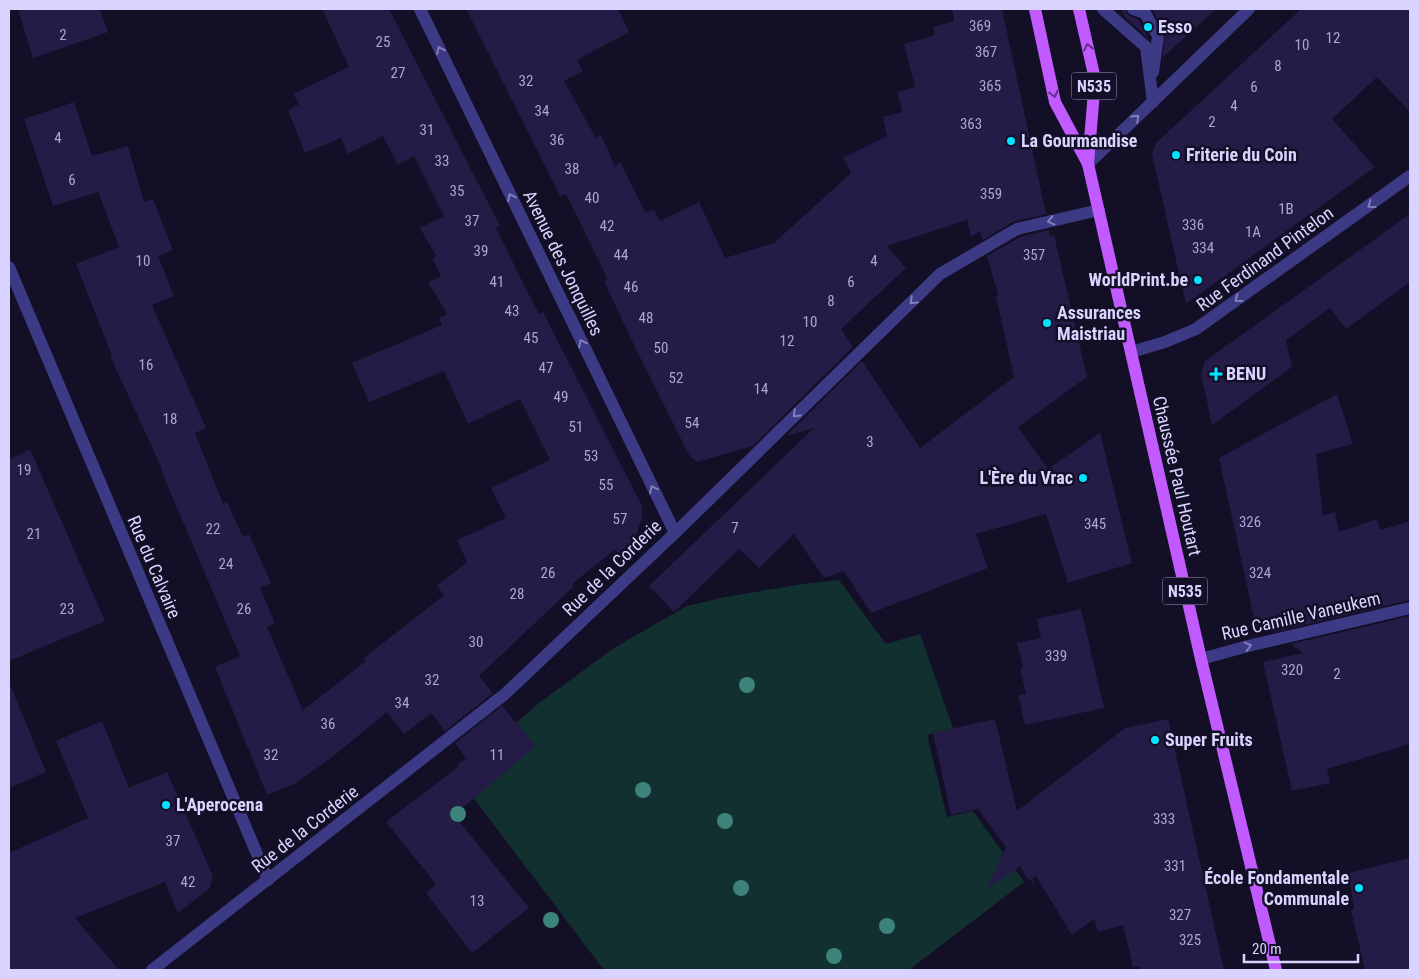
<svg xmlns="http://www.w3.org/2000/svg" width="1419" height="979" font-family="'Roboto Condensed',sans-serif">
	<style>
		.park { fill: #12302f }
		.building { fill: #241b47 }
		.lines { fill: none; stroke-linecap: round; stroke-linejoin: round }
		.lane { stroke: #3d3a85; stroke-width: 12 }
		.street { stroke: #3d3a85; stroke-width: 12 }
		.primary { stroke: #c25bff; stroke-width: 12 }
		.tree { fill: #3d827b }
		.oneway { stroke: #623188 }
		.oneway2 { stroke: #837fbc }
		.poi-dot { fill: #00e5ff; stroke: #130f26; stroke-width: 2 }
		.labels { text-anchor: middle; stroke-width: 5; stroke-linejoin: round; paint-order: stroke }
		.number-label { font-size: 15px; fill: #aca6d1 }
		.shield { fill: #130f26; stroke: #9e99be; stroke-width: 1 }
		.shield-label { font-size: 16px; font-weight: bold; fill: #d9d4ff }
		.poi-label { font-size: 18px; font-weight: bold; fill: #d9d4ff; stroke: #130f26; text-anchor: start }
		.street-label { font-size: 18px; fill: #d9d4ff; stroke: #130f26 }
	</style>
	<rect width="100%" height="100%" fill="#130f26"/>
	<!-- park -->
	<path class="park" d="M839 580 886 644 920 634 953 728 927 735 947 817 973 811 1024 882 909 970H604L472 796 509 729 539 703 614 648 687 606 725 597 802 584Z"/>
	<!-- building -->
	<g class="building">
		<path d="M18 9H100L108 32 33 58Z"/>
		<path d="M322 9H389L500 226 496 228 525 287 539 314 543 312 642 506V517L627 563 614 550 572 584 573 587 479 676 493 693 445 731 431 713 404 734 387 712 331 758 296 783 267 795 215 667 240 656 161 470 162 469 110 356H112L76 264 119 247 98 192 53 206 24 119 74 102 92 156 128 146 144 202 153 199 173 250 158 256 174 296 152 305 206 428 195 433 223 504 227 502 243 537 249 534 271 583 260 588 275 623 267 627 303 710 366 661 364 658 444 595 437 586 467 562 457 540 506 518 491 488 550 460 520 399 468 424 444 371 369 402 352 363 442 325 439 318 447 314 428 282 441 276 432 258 436 256 420 228 444 216 414 156 398 165 383 136 348 154 341 138 305 153 288 110 299 104 293 94 349 67Z"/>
		<path d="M466 9H618L629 32 577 60 583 71 564 81 596 138 601 135 615 166 620 162 646 213 654 209 660 221 699 202 725 258 774 243 851 173 843 158 887 136 883 117 902 112 897 92 915 87 904 44 935 35 933 27 954 21 952 9H1002L1046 214 1013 222 983 240 980 231 971 237 967 220 887 246 906 268 841 329 853 347 753 446 697 462 689 455 633 343 604 281 608 280 566 194 560 196Z"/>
		<path d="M1122 9H1125L1127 14 1130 16 1139 20 1149 39 1124 16Z"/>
		<path d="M1152 9H1216L1163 57 1165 33Z"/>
		<path d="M1301 9H1410V112L1377 77 1332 119 1375 167 1186 304 1152 154 1156 143Z"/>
		<path d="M1410 214V282L1346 329 1330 308 1286 340 1292 367 1212 425 1201 373 1205 361Z"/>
		<path d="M1049 230 1050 236 1054 235 1087 377 1018 427 1048 469 1100 433 1132 563 1068 583 1046 514 976 534 988 568 871 613 844 571 824 578 794 534 759 568 739 549 674 612 649 586 814 428 786 436 862 361 920 448 1014 377 996 296 998 295 987 256 1020 237Z"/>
		<path d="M1337 394 1353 444 1316 454 1323 516 1335 512 1339 532 1377 519 1380 530 1410 521V600L1274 632 1254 618 1219 458Z"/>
		<path d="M30 449 105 621 9 661V460Z"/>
		<path d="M1081 609 1104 708 1025 725 1018 695 1026 694 1020 669 1023 668 1017 643 1041 638 1037 619Z"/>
		<path d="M1410 616V744L1327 769 1330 783 1292 791 1263 662 1303 653 1291 644Z"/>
		<path d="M9 682 46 772 9 788Z"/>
		<path d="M502 706 536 746 461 809 455 816 529 908 472 953 426 893 436 884 386 822 459 766 458 764 466 758 455 743Z"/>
		<path d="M995 719 1017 811 1125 728 1168 719 1224 970H1141L1140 966 1133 967 1123 925 1098 932 1094 919 1072 935 1036 876 1033 878 1034 885 1030 879 1028 880 1020 866 986 890 1006 847 978 809 951 815 933 733Z"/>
		<path d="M102 721 129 788 167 772 213 876 210 888 178 913 165 882 75 918 119 970H9V853L88 818 56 741Z"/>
		<path d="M1410 858V970H1365L1351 910 1354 909 1348 873Z"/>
	</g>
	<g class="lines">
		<!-- lane -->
		<g class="lane">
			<path d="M1103 9 1146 47 1153 102"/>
			<path d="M1133 9 1145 13 1158 36 1153 72"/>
		</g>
		<!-- street -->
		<g class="street">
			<path d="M420 9 675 533"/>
			<path d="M1088 164 1249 9"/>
			<path d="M9 267 268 880"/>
			<path d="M1131 352 1165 342 1196 329 1410 176"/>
			<path d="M1201 659 1248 646 1410 608"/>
			<path d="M152 970 505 694 675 533 940 274 1017 229 1099 210"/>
		</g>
		<!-- primary -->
		<g class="primary">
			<path d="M1035 9 1055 102 1088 164 1201 659 1276 970"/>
			<path d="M1079 9 1095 79 1088 164"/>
		</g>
	</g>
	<!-- trees -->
	<g class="tree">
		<circle cx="747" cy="685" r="8"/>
		<circle cx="643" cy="790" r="8"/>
		<circle cx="458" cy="814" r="8"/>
		<circle cx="725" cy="821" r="8"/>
		<circle cx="741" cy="888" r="8"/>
		<circle cx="551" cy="920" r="8"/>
		<circle cx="887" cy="926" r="8"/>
		<circle cx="834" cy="956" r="8"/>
	</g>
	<!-- one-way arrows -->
	<defs><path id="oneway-chevron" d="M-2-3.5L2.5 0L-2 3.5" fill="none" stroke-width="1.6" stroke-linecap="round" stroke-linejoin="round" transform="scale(1.25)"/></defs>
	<g class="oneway">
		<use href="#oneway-chevron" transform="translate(1088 47) rotate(-102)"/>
		<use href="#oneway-chevron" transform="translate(1054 94) rotate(77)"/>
	</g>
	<g class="oneway2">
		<use href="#oneway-chevron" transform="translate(440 50) rotate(-116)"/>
		<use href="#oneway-chevron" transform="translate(1136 118) rotate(-44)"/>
		<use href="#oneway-chevron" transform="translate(511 197) rotate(-116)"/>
		<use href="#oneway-chevron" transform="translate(1371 205) rotate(144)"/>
		<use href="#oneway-chevron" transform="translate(1051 221) rotate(167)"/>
		<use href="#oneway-chevron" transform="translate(1238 299) rotate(144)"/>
		<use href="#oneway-chevron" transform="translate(913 301) rotate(136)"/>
		<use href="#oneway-chevron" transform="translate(582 343) rotate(-116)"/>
		<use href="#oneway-chevron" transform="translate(796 414) rotate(136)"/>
		<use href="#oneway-chevron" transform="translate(653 489) rotate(-116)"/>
		<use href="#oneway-chevron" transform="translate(1248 646) rotate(-14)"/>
	</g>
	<!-- markers -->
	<g class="poi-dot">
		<circle cx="1148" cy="27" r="5"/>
		<circle cx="1011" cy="141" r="5"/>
		<circle cx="1176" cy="155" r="5"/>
		<circle cx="1198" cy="280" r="5"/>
		<circle cx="1047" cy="323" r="5"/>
		<path d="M1213.5 366.5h5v5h5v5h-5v5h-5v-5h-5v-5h5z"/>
		<circle cx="1083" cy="478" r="5"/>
		<circle cx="1155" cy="740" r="5"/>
		<circle cx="166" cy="805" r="5"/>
		<circle cx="1359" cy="888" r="5"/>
	</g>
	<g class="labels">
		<!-- number labels -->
		<g class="number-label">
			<text x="980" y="31">369</text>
			<text x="63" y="40">2</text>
			<text x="1333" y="43">12</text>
			<text x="383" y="47">25</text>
			<text x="1302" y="50">10</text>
			<text x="986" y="57">367</text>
			<text x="1278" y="71">8</text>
			<text x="398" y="78">27</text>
			<text x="526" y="86">32</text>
			<text x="990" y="91">365</text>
			<text x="1254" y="92">6</text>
			<text x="1234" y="111">4</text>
			<text x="542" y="116">34</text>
			<text x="1212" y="127">2</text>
			<text x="971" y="129">363</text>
			<text x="427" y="135">31</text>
			<text x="58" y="143">4</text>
			<text x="557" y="145">36</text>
			<text x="442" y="166">33</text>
			<text x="572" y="174">38</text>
			<text x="72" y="185">6</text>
			<text x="457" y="196">35</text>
			<text x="991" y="199">359</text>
			<text x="592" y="203">40</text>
			<text x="1286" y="214">1B</text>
			<text x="472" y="226">37</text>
			<text x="1193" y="230">336</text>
			<text x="607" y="231">42</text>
			<text x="1253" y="237">1A</text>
			<text x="1203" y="253">334</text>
			<text x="481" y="256">39</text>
			<text x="621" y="260">44</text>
			<text x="1034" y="260">357</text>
			<text x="143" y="266">10</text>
			<text x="874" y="266">4</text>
			<text x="497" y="287">41</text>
			<text x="851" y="287">6</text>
			<text x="631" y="292">46</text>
			<text x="831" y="306">8</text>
			<text x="512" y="316">43</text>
			<text x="646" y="323">48</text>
			<text x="810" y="327">10</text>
			<text x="531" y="343">45</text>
			<text x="787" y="346">12</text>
			<text x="661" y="353">50</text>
			<text x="146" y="370">16</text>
			<text x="546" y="373">47</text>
			<text x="676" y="383">52</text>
			<text x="761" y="394">14</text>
			<text x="561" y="402">49</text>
			<text x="170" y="424">18</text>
			<text x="692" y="428">54</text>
			<text x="576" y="432">51</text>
			<text x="870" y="447">3</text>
			<text x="591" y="461">53</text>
			<text x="24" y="475">19</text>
			<text x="606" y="490">55</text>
			<text x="620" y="524">57</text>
			<text x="1250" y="527">326</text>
			<text x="1095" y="529">345</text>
			<text x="735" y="533">7</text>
			<text x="213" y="534">22</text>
			<text x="34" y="539">21</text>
			<text x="226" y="569">24</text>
			<text x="548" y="578">26</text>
			<text x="1260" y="578">324</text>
			<text x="517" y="599">28</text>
			<text x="67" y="614">23</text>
			<text x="244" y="614">26</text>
			<text x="476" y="647">30</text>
			<text x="1056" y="661">339</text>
			<text x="1292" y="675">320</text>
			<text x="1337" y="679">2</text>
			<text x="432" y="685">32</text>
			<text x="402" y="708">34</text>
			<text x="328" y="729">36</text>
			<text x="271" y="760">32</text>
			<text x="497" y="760">11</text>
			<text x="1164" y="824">333</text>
			<text x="173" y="846">37</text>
			<text x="1175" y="871">331</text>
			<text x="188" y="887">42</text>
			<text x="477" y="906">13</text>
			<text x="1180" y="920">327</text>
			<text x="1190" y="945">325</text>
		</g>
		<!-- shield labels -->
		<g class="shield">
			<rect x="1071.5" y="72.5" width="45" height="27" rx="4"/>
			<rect x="1162.5" y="577.5" width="45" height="27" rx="4"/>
		</g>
		<g class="shield-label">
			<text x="1094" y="92">N535</text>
			<text x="1185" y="597">N535</text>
		</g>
		<!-- poi labels -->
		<g class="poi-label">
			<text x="1158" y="33">Esso</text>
			<text x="1021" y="147">La Gourmandise</text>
			<text x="1186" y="161">Friterie du Coin</text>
			<text x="1188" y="286" text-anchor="end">WorldPrint.be</text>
			<text x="1057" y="319">Assurances<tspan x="1057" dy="21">Maistriau</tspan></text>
			<text x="1226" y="380">BENU</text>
			<text x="1073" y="484" text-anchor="end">L'Ère du Vrac</text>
			<text x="1165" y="746">Super Fruits</text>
			<text x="176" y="811">L'Aperocena</text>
			<text x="1349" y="884" text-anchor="end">École Fondamentale<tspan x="1349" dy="21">Communale</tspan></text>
		</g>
		<!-- street labels -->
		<g class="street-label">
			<text transform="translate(1265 259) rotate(-36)" y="6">Rue Ferdinand Pintelon</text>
			<text transform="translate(563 263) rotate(64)" y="6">Avenue des Jonquilles</text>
			<text transform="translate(1177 476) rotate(77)" y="6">Chaussée Paul Houtart</text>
			<text transform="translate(154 567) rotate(67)" y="6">Rue du Calvaire</text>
			<text transform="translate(612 568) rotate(-44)" y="6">Rue de la Corderie</text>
			<text transform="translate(1301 616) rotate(-13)" y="6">Rue Camille Vaneukem</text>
			<text transform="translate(305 829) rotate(-38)" y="6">Rue de la Corderie</text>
		</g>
	</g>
	<!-- border -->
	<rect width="1419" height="979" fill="none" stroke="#d9d4ff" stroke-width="20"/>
	<!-- scale -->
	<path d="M1244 954v8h114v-8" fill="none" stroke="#d9d4ff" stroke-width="2.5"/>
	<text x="1252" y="954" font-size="15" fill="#d9d4ff" stroke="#130f26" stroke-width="4" paint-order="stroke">20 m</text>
</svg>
